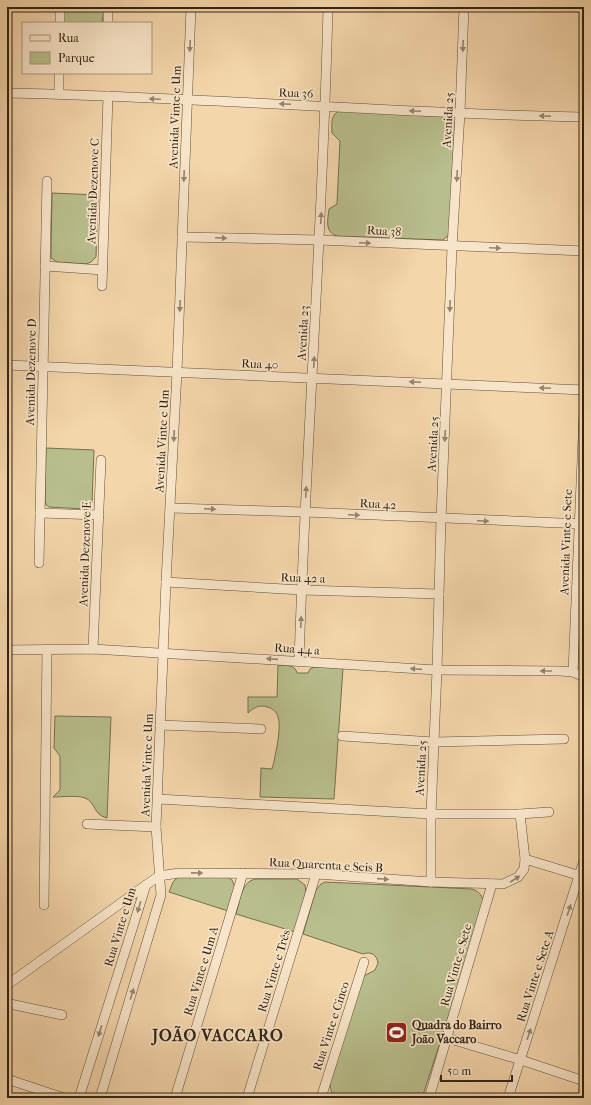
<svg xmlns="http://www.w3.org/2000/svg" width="591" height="1105" font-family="'IM FELL French Canon',serif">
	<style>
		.green { fill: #b8be8c; stroke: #757050 }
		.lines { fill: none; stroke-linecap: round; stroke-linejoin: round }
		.street-casing { stroke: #625039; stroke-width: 10 }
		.street { stroke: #f8e4c8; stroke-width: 9 }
		.oneway { fill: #95846e }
		.labels { text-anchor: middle; stroke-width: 3.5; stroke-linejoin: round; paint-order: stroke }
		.street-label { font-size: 12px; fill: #322313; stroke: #f8e4c8 }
		.poi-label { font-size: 12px; font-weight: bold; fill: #322313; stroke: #f8e4c8; text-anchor: start }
		.district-label { font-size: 16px; font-weight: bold; letter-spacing: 1px; fill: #322313; stroke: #f8e4c8 }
	</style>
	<rect width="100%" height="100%" fill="#f4d6ab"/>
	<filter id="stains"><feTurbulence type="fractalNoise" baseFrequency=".005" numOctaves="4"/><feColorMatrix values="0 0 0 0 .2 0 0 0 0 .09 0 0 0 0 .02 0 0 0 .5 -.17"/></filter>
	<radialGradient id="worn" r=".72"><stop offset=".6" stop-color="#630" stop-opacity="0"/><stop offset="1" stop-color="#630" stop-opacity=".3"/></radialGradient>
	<!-- green -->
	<g class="green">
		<path d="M64 7H104L102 23H64Z"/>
		<path d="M339 111 450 117 455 123 449 235 443 240 337 236C324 232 328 219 329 209L337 204 340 141 332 133C332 125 330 115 339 111Z"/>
		<path d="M52 193 98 195 96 257 91 262 86 264 57 262 51 258Z"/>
		<path d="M46 448 94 450 92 503 89 507 85 509 49 507 46 505 45 500Z"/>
		<path d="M278 665C286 666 295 664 297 673H308L310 669 314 667 343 668 334 799 260 797 261 768 272 769C275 758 282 727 278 717 277 712 272 708 267 707 260 704 253 708 248 713V697H277Z"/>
		<path d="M55 716 111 717 107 818C93 815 96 802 85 798 77 795 62 797 53 797L60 790V756L54 748Z"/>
		<path d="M179 876 228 877 232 880 235 887 228 911 169 892 173 882Z"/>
		<path d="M256 879H297L305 885 306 892 295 932 236 914C240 902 241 881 256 879Z"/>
		<path d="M325 882 472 889C478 891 482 894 483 901L466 963 422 1098H336C331 1093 330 1088 330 1081L364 976 375 970 378 963C377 955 371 951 363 954L303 934 316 890 321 884Z"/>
	</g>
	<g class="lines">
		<defs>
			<g id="street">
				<path d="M60 23V7"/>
				<path d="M108 23V7"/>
				<path d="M7 93C158 96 309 107 460 113 501 115 543 116 584 117"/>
				<path d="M59 94V73"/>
				<path d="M182 237 319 240 584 251"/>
				<path d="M45 266 103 270"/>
				<path d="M102 286 108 96"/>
				<path d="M7 365 584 390"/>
				<path d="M171 508 305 512 584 524"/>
				<path d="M40 513 99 515"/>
				<path d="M39 563 47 181"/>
				<path d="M166 582 302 590 439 594"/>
				<path d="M93 649 101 460"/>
				<path d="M7 650 93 649 437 670 560 671 573 672 584 677"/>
				<path d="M299 661C306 443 323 225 328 7"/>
				<path d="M573 672 584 413"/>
				<path d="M160 725 261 729"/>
				<path d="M342 736 434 742 564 739"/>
				<path d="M158 799 431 814H520L549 812"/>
				<path d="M87 824 156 827"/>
				<path d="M525 859 584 877"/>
				<path d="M431 882V814L437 670 441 519 452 247 460 113 464 7"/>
				<path d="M44 905 47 649"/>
				<path d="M7 985 146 885"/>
				<path d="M7 1002 10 1004 62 1015"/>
				<path d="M447 1038 521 1060 584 1081"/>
				<path d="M7 1079 64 1098"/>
				<path d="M79 1098 146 885 159 876 179 873 316 874 431 882 503 884 518 877 524 869 525 859 520 814"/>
				<path d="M100 1098 161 895 156 827 166 582 177 372 191 7"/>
				<path d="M175 1098 243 873"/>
				<path d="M247 1098 316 874"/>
				<path d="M321 1098 364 962"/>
				<path d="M429 1098 492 884"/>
				<path d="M508 1098 584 860"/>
			</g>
		</defs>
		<!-- street casing -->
		<use href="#street" class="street-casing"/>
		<!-- street -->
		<use href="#street" class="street"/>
	</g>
	<!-- one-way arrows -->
	<defs><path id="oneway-solid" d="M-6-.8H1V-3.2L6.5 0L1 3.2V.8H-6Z"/></defs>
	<g class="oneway">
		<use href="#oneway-solid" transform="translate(190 46) rotate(92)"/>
		<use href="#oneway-solid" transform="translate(463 46) rotate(92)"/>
		<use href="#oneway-solid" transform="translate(155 99) rotate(-177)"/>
		<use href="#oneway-solid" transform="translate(285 104) rotate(-178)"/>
		<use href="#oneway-solid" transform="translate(415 111) rotate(-177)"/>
		<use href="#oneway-solid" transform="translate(545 116) rotate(-178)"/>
		<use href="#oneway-solid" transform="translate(184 176) rotate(92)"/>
		<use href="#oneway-solid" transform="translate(457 176) rotate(93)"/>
		<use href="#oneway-solid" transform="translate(321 218) rotate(-87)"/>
		<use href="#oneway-solid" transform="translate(221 238) rotate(2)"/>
		<use href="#oneway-solid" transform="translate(365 243) rotate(3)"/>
		<use href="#oneway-solid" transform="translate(495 248) rotate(2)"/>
		<use href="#oneway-solid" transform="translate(180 306) rotate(92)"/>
		<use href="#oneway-solid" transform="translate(450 306) rotate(92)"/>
		<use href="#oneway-solid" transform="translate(314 362) rotate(-87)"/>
		<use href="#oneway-solid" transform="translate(415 382) rotate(-177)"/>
		<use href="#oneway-solid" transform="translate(545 388) rotate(-177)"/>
		<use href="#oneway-solid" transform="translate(174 436) rotate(93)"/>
		<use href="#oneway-solid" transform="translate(445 436) rotate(93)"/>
		<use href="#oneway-solid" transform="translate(306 492) rotate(-87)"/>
		<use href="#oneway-solid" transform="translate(210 509) rotate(2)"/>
		<use href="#oneway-solid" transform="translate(354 515) rotate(3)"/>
		<use href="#oneway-solid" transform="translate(483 521) rotate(2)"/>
		<use href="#oneway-solid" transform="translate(301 622) rotate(-88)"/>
		<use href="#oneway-solid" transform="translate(272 659) rotate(-176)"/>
		<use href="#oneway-solid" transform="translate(416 669) rotate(-176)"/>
		<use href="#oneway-solid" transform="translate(546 671) rotate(-180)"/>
		<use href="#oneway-solid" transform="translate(197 873) rotate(1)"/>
		<use href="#oneway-solid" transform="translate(383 879) rotate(4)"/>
		<use href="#oneway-solid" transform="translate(515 879) rotate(-33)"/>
		<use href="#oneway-solid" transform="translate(139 907) rotate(107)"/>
		<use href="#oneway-solid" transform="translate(569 910) rotate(-72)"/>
		<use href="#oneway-solid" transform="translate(132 994) rotate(-73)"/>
		<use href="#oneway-solid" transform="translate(100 1031) rotate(107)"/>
		<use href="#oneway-solid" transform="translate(529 1034) rotate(-72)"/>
	</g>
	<!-- icons -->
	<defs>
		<symbol id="stadium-square" viewBox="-11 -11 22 22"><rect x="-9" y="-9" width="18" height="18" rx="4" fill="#8f2418" stroke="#f8e4c8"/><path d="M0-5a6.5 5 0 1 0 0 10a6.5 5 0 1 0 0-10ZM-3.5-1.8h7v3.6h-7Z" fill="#fff"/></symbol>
	</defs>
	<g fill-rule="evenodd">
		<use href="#stadium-square" x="384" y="1020" width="25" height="25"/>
	</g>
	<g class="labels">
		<!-- street labels -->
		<g class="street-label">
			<text transform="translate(296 93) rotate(2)" y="4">Rua 36</text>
			<text transform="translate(175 117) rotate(-88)" y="4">Avenida Vinte e Um</text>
			<text transform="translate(448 120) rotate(-87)" y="4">Avenida 25</text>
			<text transform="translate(93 191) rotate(-88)" y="4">Avenida Dezenove C</text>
			<text transform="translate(384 231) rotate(3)" y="4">Rua 38</text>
			<text transform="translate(303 333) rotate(-87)" y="4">Avenida 23</text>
			<text transform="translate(260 364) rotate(2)" y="4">Rua 40</text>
			<text transform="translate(31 372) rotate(-89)" y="4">Avenida Dezenove D</text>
			<text transform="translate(162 441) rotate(-87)" y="4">Avenida Vinte e Um</text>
			<text transform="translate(433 444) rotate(-87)" y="4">Avenida 25</text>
			<text transform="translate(378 504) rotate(3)" y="4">Rua 42</text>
			<text transform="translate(566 542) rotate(-88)" y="4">Avenida Vinte e Sete</text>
			<text transform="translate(85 554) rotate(-88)" y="4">Avenida Dezenove E</text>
			<text transform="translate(303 578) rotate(2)" y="4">Rua 42 a</text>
			<text transform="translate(297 649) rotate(4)" y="4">Rua 44 a</text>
			<text transform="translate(147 765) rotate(-88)" y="4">Avenida Vinte e Um</text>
			<text transform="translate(421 768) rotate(-87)" y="4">Avenida 25</text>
			<text transform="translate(326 865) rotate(3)" y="4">Rua Quarenta e Seis B</text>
			<text transform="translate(120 927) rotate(-73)" y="4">Rua Vinte e Um</text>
			<text transform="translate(456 965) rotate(-74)" y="4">Rua Vinte e Sete</text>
			<text transform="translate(201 971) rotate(-73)" y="4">Rua Vinte e Um A</text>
			<text transform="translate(274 971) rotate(-73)" y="4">Rua Vinte e Três</text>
			<text transform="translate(535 976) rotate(-72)" y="4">Rua Vinte e Sete A</text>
			<text transform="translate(331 1026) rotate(-72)" y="4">Rua Vinte e Cinco</text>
		</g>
		<!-- poi labels -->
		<g class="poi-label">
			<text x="412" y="1029">Quadra do Bairro<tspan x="412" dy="14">João Vaccaro</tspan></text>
		</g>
		<!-- district labels -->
		<g class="district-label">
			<text x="218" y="1041">JOÃO VACCARO</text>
		</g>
	</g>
	<!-- margin -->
	<rect width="591" height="1105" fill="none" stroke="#f4d6ab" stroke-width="24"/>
	<rect x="8" y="8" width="575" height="1089" fill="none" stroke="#322313" stroke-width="2"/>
	<rect x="12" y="12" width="567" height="1081" fill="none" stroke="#322313"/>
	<!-- legend -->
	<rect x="22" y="22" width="130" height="52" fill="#f8e4c8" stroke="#a99780"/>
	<rect x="30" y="35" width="20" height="6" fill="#f8e4c8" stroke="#a99780"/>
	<text x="58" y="42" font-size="12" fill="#322313">Rua</text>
	<rect x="30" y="52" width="20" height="12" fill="#b8be8c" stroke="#a99780"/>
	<text x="58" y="62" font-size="12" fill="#322313">Parque</text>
	<!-- scale -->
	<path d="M441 1075v6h71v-6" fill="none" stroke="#322313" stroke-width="2"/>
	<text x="447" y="1075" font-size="12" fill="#322313" stroke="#f8e4c8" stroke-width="3" paint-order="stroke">50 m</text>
	<rect width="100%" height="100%" filter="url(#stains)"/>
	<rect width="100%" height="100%" fill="url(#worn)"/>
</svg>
